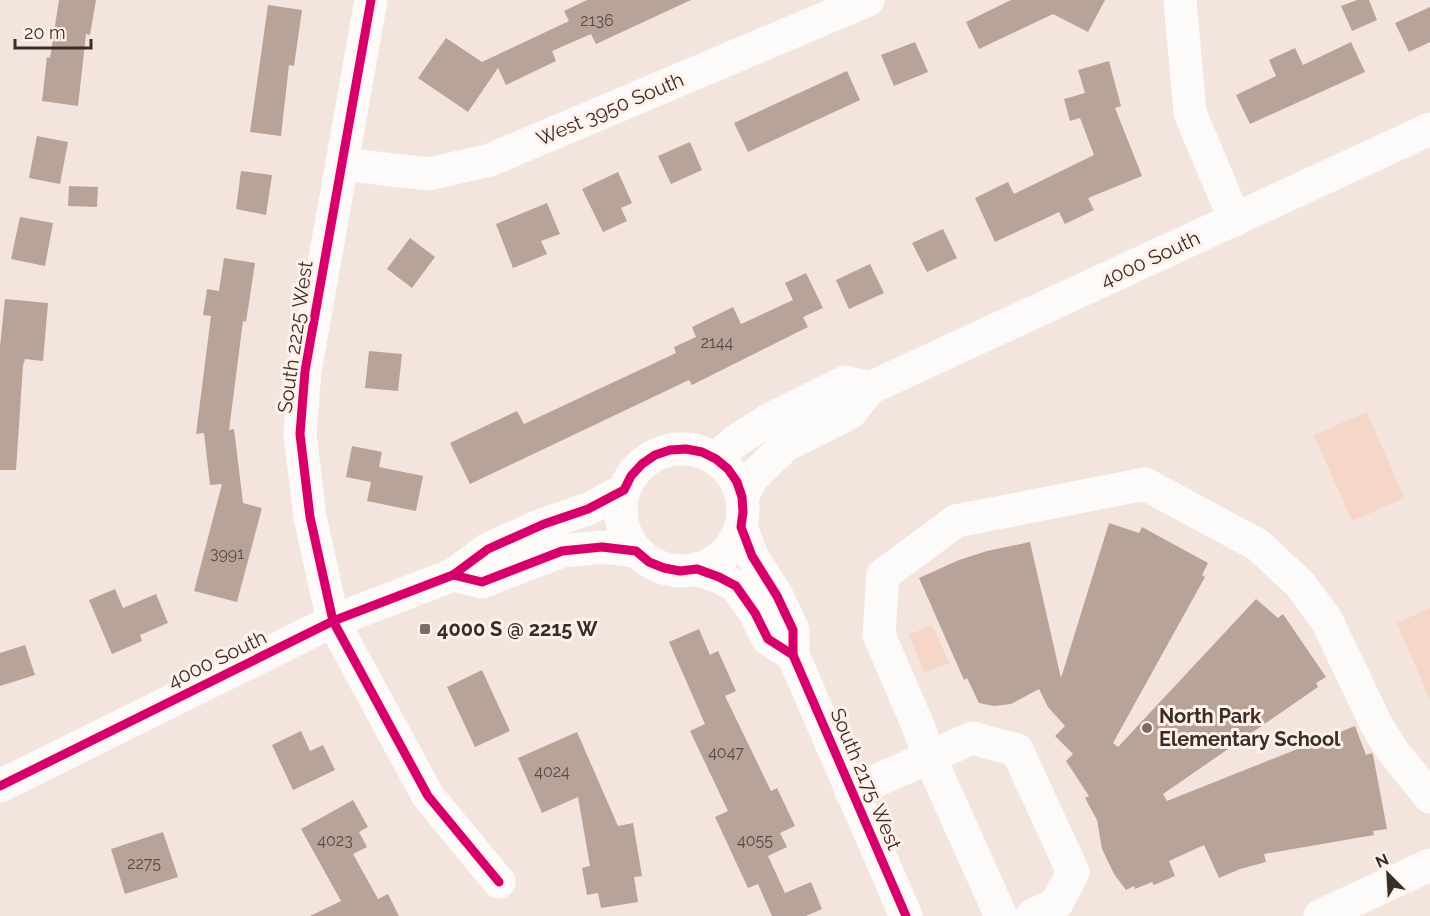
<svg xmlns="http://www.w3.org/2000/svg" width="1430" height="916" font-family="Raleway,sans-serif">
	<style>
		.green { fill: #f5d6c8 }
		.building { fill: #b8a399 }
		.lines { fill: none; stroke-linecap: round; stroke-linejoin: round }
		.minor { stroke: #fdfbfa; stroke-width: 33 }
		.cycleway-casing { stroke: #fff0ea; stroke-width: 13 }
		.cycleway { stroke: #d6006c; stroke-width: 9 }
		.poi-dot { fill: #7a6d67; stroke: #fff0ea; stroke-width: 2 }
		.labels { text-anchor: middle; stroke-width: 6; stroke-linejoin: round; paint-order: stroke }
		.number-label { font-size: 16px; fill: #594a44 }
		.street-label { font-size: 20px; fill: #392d27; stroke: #fff0ea }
		.poi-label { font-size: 20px; font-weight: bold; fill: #392d27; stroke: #fff0ea; text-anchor: start }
	</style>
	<rect width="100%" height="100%" fill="#f3e4dd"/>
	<!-- green -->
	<g class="green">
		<path d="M1367 412 1404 498 1352 521 1314 435Z"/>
		<path d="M1430 608V700L1397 623Z"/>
		<path d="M932 625 949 663 925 673 909 635Z"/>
	</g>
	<!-- building -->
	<g class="building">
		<path d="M59 0H96L90 35 86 34 78 106 42 101 47 57 50 58Z"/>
		<path d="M587 0H691L596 44 591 34 552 51 556 61 506 85 498 68 468 112 418 78 446 38 482 62 569 21 564 11Z"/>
		<path d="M1011 0H1105L1088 32 1053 14 979 49 966 22Z"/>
		<path d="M1357 0H1369L1377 20 1352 31 1341 6Z"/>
		<path d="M268 5 302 10 294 66 289 65 281 136 250 132Z"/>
		<path d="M1430 7V42L1409 52 1395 23Z"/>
		<path d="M915 42 928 72 894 86 881 55Z"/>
		<path d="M1351 42 1365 72 1250 124 1236 95 1276 76 1269 60 1295 48 1303 65Z"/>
		<path d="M1109 61 1121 106 1115 108 1142 176 1088 198 1094 210 1065 224 1059 212 995 242 975 198 1008 182 1014 194 1094 155 1080 118 1070 121 1064 99 1085 93 1078 70Z"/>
		<path d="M847 71 860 100 748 152 734 123Z"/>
		<path d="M37 136 68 142 60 184 29 178Z"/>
		<path d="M690 142 702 170 671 184 658 156Z"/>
		<path d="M241 171 272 175 266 215 236 209Z"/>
		<path d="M618 172 632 203 621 208 627 221 603 232 582 189Z"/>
		<path d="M69 186 98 187 97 207 68 206Z"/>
		<path d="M547 203 560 234 541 241 547 254 513 268 496 224Z"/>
		<path d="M20 217 53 223 45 266 11 259Z"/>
		<path d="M943 229 957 258 927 272 912 243Z"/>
		<path d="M410 238 435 257 412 288 387 269Z"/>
		<path d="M224 258 255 263 246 322 243 321 229 430 234 429 243 503 262 508 237 602 194 591 222 484 210 485 204 433 196 434 211 316 203 315 207 289 219 291Z"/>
		<path d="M870 264 884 293 849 309 836 280Z"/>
		<path d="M806 273 823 308 803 317 808 327 692 385 689 380 470 484 450 443 517 411 524 424 676 353 674 347 696 337 692 327 733 307 741 324 793 300 785 283Z"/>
		<path d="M5 299 48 303 43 361 25 359 23 366 16 470H0V347Z"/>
		<path d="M369 351 402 354 398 391 365 388Z"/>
		<path d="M352 446 382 452 379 467 423 476 416 511 367 501 371 482 346 477Z"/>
		<path d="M1109 523 1139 533 1142 527 1208 563 1202 575 1205 577 1113 743 1118 747 1256 599 1278 618 1283 614 1326 677 1316 683 1318 687 1163 794 1167 801 1355 726 1366 755 1372 753 1373 755 1387 829 1373 831 1374 835 1264 854 1266 862 1240 869 1219 878 1204 845 1169 861 1175 876 1154 885 1152 882 1135 889 1134 886 1126 890 1114 874 1102 849 1097 820 1085 798 1089 796 1066 761 1073 754 1055 736 1065 726 1048 707 1039 689 1011 704 994 706 979 703 967 678 964 680 919 578 959 560 987 551 1030 542 1061 678Z"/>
		<path d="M115 589 123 608 156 594 168 623 140 635 142 641 112 654 89 600Z"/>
		<path d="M699 629 710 655 718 651 736 691 725 696 771 791 777 788 795 826 780 833 787 847 768 856 785 893 811 882 822 909 806 916H772L758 884 748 888 715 817 728 811 690 731 705 724 669 642Z"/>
		<path d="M25 645 35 675 0 686V653Z"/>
		<path d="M482 670 510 731 475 747 447 687Z"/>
		<path d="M301 731 310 751 323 745 335 770 293 790 272 745Z"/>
		<path d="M577 732 618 826 633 823 642 876 634 877 638 902 601 908 598 893 587 895 582 868 590 866 578 797 542 813 518 758Z"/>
		<path d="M353 800 368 827 359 832 367 847 353 854 378 899 388 894 399 916H310L341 901 301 829Z"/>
		<path d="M163 832 178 877 125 894 111 849Z"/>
	</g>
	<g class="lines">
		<!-- minor -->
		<g class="minor">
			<path d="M371 0 305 371 300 434 310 517 333 621 428 796 499 882"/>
			<path d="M1180 0 1190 113 1235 220"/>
			<path d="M342 164 428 174 490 160 868 0"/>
			<circle cx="682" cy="510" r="61"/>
			<path d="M716 459 737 440 772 418 845 382 870 388"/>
			<path d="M742 497 752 478 786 445 850 413 870 388 1430 129"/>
			<path d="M741 527 752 556 777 596 793 630V655L906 916"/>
			<path d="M697 569 719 577 736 586 755 613 768 639 793 655"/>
			<path d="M453 575 482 582 562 551 602 547 636 551"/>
			<path d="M0 786 333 621 453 575 488 549 544 524 588 509 624 490"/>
			<path d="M851 792 972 738 1017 750 1073 872 1057 903 1032 916"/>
			<path d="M1001 916 930 758 919 728 879 635 883 575 956 521 1145 484 1258 545 1300 584 1327 621 1376 724 1392 750 1430 797"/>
			<path d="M1320 916 1430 865"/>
		</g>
		<defs>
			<g id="cycleway">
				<path d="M371 0 305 371 300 434 310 517 333 621 428 796 499 882"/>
				<path d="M453 575 482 582 562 551 602 547 636 551 649 562 664 568 680 571 697 569 719 577 736 586 755 613 768 639 793 655"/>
				<path d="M0 786 333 621 453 575 488 549 544 524 588 509 624 490 631 476 642 464 655 455 670 450 686 449 702 452 716 459 728 469 737 482 742 497 743 512 741 527 752 556 777 596 793 630V655L906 916"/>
			</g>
		</defs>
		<!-- cycleway casing -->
		<use href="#cycleway" class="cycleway-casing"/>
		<!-- cycleway -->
		<use href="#cycleway" class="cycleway"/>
	</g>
	<!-- markers -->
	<g class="poi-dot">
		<rect x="419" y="623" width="12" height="12" rx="3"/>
		<circle cx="1147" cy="728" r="6"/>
	</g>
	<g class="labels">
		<!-- number labels -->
		<g class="number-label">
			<text x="597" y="26">2136</text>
			<text x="717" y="348">2144</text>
			<text x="227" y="559">3991</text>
			<text x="726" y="758">4047</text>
			<text x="552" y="777">4024</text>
			<text x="335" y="846">4023</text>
			<text x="755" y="846">4055</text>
			<text x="144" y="869">2275</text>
		</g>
		<!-- street labels -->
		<g class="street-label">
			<text transform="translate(610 109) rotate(-23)" y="7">West 3950 South</text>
			<text transform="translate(1150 259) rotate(-25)" y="7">4000 South</text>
			<text transform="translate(295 337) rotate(-82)" y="7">South 2225 West</text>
			<text transform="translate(217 659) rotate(-26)" y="7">4000 South</text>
			<text transform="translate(866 779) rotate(67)" y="7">South 2175 West</text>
		</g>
		<!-- poi labels -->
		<g class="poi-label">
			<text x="437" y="636">4000 S @ 2215 W</text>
			<text x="1159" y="723">North Park<tspan x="1159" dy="23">Elementary School</tspan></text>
		</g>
	</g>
	<!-- north arrow -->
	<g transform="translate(1388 874) rotate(336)" stroke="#fff0ea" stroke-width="4.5" paint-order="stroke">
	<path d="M0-4.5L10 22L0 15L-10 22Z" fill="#392d27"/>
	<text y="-9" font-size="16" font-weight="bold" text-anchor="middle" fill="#392d27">N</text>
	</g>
	<!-- scale -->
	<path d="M15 39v9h76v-9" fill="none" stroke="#392d27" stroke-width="3"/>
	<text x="24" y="39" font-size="18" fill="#392d27" stroke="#fff0ea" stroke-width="4.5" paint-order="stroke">20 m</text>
</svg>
